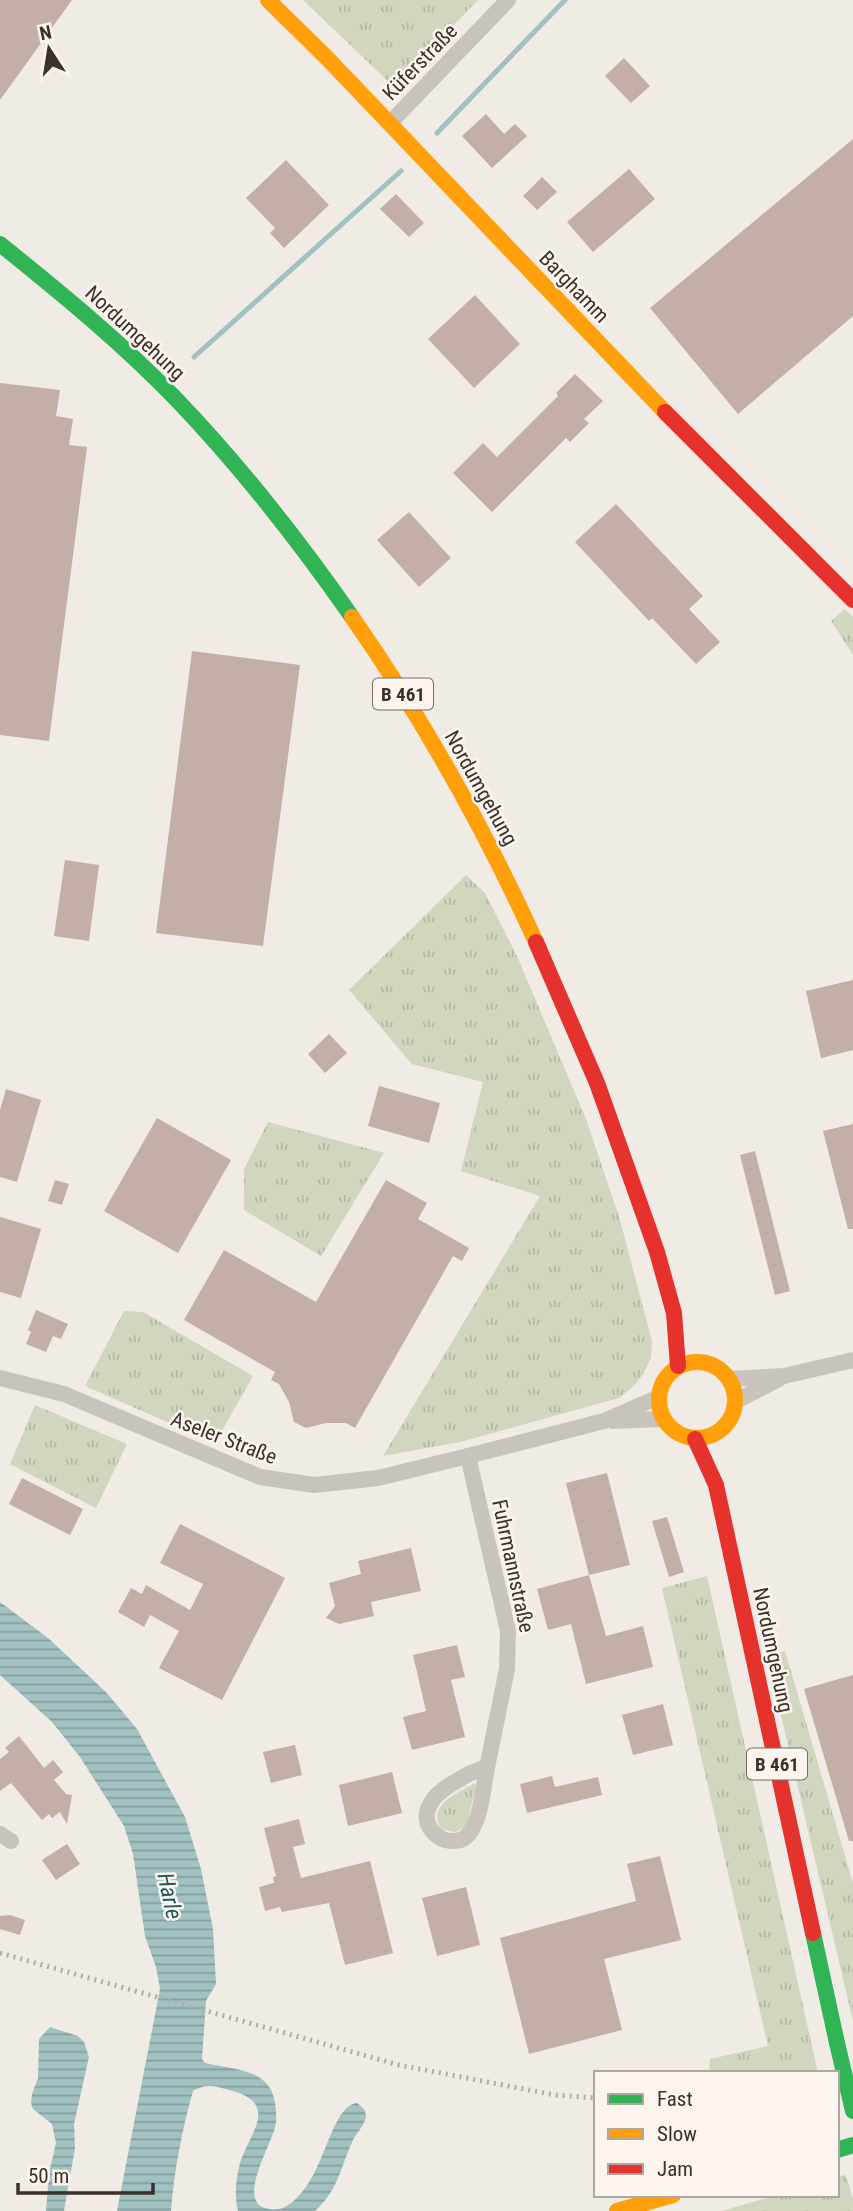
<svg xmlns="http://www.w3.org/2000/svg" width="853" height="2211" font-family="'Roboto Condensed',sans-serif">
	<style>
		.grass { fill: url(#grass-tufts) }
		.water { fill: url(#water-rules) }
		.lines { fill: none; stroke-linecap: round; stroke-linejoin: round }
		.stream { stroke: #a1c2c1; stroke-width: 5 }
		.building { fill: #c3afa7 }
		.street { stroke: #c9c3be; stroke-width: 16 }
		.fast { stroke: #30b455; stroke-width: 16 }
		.slow { stroke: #ff9f0a; stroke-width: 16 }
		.jam { stroke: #e5322d; stroke-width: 16 }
		.rail { stroke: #b1aca8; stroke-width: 5; stroke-dasharray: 2 5; stroke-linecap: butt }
		.fast-bridge { stroke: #30b455; stroke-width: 16 }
		.labels { text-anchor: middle; stroke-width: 5; stroke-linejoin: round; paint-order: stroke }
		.shield { fill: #fbf5ee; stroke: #756b66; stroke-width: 2 }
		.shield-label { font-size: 19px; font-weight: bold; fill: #3b302b }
		.street-label { font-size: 21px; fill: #3b302b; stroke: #fbf5ee }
		.water-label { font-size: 23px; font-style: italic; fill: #1f5a5e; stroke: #fbf5ee }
	</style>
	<defs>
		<pattern id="grass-tufts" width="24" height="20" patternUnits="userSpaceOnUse" patternTransform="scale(1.75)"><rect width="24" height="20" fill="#d1d6bf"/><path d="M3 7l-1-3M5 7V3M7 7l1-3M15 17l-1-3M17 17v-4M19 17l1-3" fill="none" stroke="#b4b8a4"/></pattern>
		<pattern id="water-rules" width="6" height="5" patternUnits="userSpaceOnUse" patternTransform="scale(1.75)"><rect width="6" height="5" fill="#a1c2c1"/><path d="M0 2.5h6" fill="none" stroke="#849e9d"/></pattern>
	</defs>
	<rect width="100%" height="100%" fill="#f0ebe5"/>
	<!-- grass -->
	<g class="grass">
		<path d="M303 0H478L394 87Z"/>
		<path d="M845 609 853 617V655L831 621Z"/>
		<path d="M466 875 485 893 517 956 586 1119 620 1220 652 1341 651 1358 643 1374 634 1386 619 1398 460 1442 383 1456 540 1196 461 1171 483 1082 412 1064 349 990Z"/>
		<path d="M268 1122 384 1153 321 1256 244 1210V1169Z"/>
		<path d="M124 1311 143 1312 253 1376 215 1443 85 1386Z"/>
		<path d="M35 1405 127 1444 96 1508 10 1464Z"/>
		<path d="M707 1576 818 2073H709L710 2059 768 2046 662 1588Z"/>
		<path d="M785 1651 853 1883V2021L767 1656Z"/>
		<path d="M475 1783 476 1787 466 1827 455 1832 441 1829C426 1805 458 1793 475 1783Z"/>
		<path d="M846 2175 853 2199V2211H722L776 2195H837V2177Z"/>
	</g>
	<!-- water -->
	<g class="water">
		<path d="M0 1602 48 1638 106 1692 137 1729 185 1817 201 1869 213 1929 216 1984 206 2001 202 2059 205 2063C224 2068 252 2068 266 2083 275 2092 277 2110 276 2123 274 2141 239 2194 262 2207 268 2210 278 2210 283 2208 326 2187 327 2107 357 2103 362 2107 366 2110 366 2116 365 2125 357 2132 353 2140 340 2168 339 2189 315 2211H238C234 2195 236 2179 240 2163 250 2132 281 2103 229 2090 215 2086 206 2083 193 2091 182 2130 174 2171 171 2211H117L160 1989 156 1967 145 1936 133 1854 124 1826 80 1757 52 1722 0 1675Z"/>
		<path d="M50 2027 78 2036 84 2042 89 2057 74 2124 75 2148 64 2211H46L49 2173 56 2143 52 2124 33 2109 31 2103 32 2094 38 2078 39 2039Z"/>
	</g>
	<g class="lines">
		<!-- stream -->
		<g class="stream">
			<path d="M437 133 565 0"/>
			<path d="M194 357 401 171"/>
		</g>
	</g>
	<!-- building -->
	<g class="building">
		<path d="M0 0H72L0 100Z"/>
		<path d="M624 58 650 86 631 103 605 76Z"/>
		<path d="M486 114 504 134 515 124 527 136 492 168 462 136Z"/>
		<path d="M853 139V316L738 414 650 308Z"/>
		<path d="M286 160 329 205 284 248 270 233 275 228 246 198Z"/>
		<path d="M629 169 655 199 593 252 567 222Z"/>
		<path d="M542 177 557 192 537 210 523 196Z"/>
		<path d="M396 194 424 223 409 237 380 209Z"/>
		<path d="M475 295 520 344 474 388 428 339Z"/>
		<path d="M575 374 603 401 584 419 589 423 570 442 566 438 492 512 453 473 483 443 497 457 558 396 556 393Z"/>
		<path d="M0 383 60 390 56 416 73 419 69 445 87 447 49 741 0 735Z"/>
		<path d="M616 504 703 596 689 609 720 642 696 664 652 618 649 621 575 542Z"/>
		<path d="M409 512 451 558 419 587 377 540Z"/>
		<path d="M192 651 300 665 263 946 156 933Z"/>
		<path d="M65 860 99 865 89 941 54 936Z"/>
		<path d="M853 980V1050L821 1058 806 991Z"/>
		<path d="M329 1034 347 1053 325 1073 308 1054Z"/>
		<path d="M379 1086 440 1103 429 1143 368 1126Z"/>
		<path d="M6 1089 41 1100 17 1182 0 1177V1110Z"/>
		<path d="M157 1118 231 1160 178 1253 104 1211Z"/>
		<path d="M853 1124V1229H848L823 1131Z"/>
		<path d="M755 1151 790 1291 775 1295 740 1155Z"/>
		<path d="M55 1180 69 1184 62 1205 48 1201Z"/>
		<path d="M386 1180 427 1203 418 1219 469 1248 462 1261 453 1256 355 1428 346 1423H326L306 1428 294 1422 289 1402 279 1384 271 1380 275 1372 184 1320 224 1250 316 1302Z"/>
		<path d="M0 1217 41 1229 21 1298 0 1292Z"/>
		<path d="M36 1310 68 1324 61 1339 53 1336 46 1352 26 1344 31 1332 28 1330Z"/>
		<path d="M607 1473 630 1565 589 1575 566 1483Z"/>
		<path d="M22 1478 83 1509 70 1535 9 1504Z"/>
		<path d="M667 1517 684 1572 669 1577 652 1521Z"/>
		<path d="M180 1524 285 1578 222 1700 159 1668 179 1631 150 1615 144 1627 118 1612 131 1588 142 1594 146 1585 190 1610 203 1584 160 1563Z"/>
		<path d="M411 1548 421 1591 371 1602 374 1616 339 1624 326 1618 335 1606 329 1583 361 1574 358 1561Z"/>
		<path d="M589 1575 606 1636 643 1626 653 1667 586 1684 571 1624 548 1630 537 1589Z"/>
		<path d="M457 1645 465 1677 451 1680 465 1737 412 1750 403 1717 426 1711 413 1655Z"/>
		<path d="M853 1675V1841H849L804 1689Z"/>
		<path d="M663 1704 673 1745 633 1755 622 1715Z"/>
		<path d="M19 1736 44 1768 53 1760 63 1772 54 1780 66 1794 72 1795 67 1824 60 1812 52 1818 49 1814 42 1820 11 1783 0 1791V1759L9 1752 5 1748Z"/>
		<path d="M295 1745 302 1775 271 1783 263 1752Z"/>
		<path d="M392 1772 402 1813 348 1826 339 1785Z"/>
		<path d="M552 1776 555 1787 598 1777 602 1795 527 1813 520 1784Z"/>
		<path d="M299 1819 305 1844 293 1847 301 1878 370 1861 393 1953 345 1965 329 1903 282 1912 280 1907 265 1911 259 1887 274 1883 273 1877 276 1876 264 1828Z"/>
		<path d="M67 1844 80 1864 56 1880 42 1860Z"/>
		<path d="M660 1856 681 1940 604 1959 622 2030 529 2054 500 1938 636 1901 627 1864Z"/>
		<path d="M466 1887 480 1945 437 1956 422 1898Z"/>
		<path d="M10 1915 25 1920 20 1935 0 1929V1916Z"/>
	</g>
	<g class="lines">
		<!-- street -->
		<g class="street">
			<path d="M390 123 508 0"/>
			<path d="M0 1378 64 1394 260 1477 314 1485 378 1478 468 1456 604 1421 659 1397"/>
			<path d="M730 1379 784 1376 853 1360"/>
			<path d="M736 1401 779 1379"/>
			<path d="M613 1421 663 1419"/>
			<path d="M468 1456 508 1631 507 1669 487 1768C474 1770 465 1776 453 1783 393 1818 452 1861 471 1831 482 1814 483 1787 487 1768"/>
			<path d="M0 1834 11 1841"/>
		</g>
		<!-- fast -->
		<g class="fast">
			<path d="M0 244C61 293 122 343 177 400 241 467 299 541 352 617"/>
			<path d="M813 1933 837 2043"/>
			<path d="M837 2150 853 2145"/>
		</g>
		<!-- slow -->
		<g class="slow">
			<path d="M268 0 327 58 665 412"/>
			<path d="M352 617C423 719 484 828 536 942"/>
			<circle cx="697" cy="1400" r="38"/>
			<path d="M617 2211 673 2195"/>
		</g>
		<!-- jam -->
		<g class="jam">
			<path d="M665 412 853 600"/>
			<path d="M536 942 597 1083 657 1252 674 1313 678 1366"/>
			<path d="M695 1439 716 1485 813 1933"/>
		</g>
		<!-- rail -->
		<g class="rail">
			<path d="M0 1953 399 2065 555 2095 596 2098"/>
			<path d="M837 2101 853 2100"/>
		</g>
		<!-- fast-bridge -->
		<path class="fast-bridge" d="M837 2043 853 2111"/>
	</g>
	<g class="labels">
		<!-- shield labels -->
		<g class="shield">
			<rect x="373" y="678.5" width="60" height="31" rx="5"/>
			<rect x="747" y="1748.5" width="60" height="31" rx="5"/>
		</g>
		<g class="shield-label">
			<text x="403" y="701">B 461</text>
			<text x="777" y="1771">B 461</text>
		</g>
		<!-- street labels -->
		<g class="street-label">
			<text transform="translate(420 62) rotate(-46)" y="7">Küferstraße</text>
			<text transform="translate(574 287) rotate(46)" y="7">Barghamm</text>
			<text transform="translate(135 333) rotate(43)" y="7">Nordumgehung</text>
			<text transform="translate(481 788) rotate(61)" y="7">Nordumgehung</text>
			<text transform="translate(224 1438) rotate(21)" y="7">Aseler Straße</text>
			<text transform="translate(513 1566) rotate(78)" y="7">Fuhrmannstraße</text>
			<text transform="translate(773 1650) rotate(78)" y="7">Nordumgehung</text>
		</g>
		<!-- water labels -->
		<g class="water-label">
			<text transform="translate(170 1896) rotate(78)" y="8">Harle</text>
		</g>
	</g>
	<!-- legend -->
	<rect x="594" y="2071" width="245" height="126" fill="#fbf5ee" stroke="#aea6a0" stroke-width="2"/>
	<rect x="608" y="2094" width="35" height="10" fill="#30b455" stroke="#aea6a0" stroke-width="2"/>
	<text x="657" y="2106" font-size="21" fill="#3b302b">Fast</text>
	<rect x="608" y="2129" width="35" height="10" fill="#ff9f0a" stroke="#aea6a0" stroke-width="2"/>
	<text x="657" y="2141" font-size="21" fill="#3b302b">Slow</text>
	<rect x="608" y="2164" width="35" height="10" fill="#e5322d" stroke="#aea6a0" stroke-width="2"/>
	<text x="657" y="2176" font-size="21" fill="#3b302b">Jam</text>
	<!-- north arrow -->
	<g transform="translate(49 49) rotate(348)" stroke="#fbf5ee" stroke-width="5" paint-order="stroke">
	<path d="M0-5L12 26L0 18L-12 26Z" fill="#3b302b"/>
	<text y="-10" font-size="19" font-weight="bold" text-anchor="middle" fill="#3b302b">N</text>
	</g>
	<!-- scale -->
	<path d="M18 2183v10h135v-10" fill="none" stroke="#3b302b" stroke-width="3.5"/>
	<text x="28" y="2183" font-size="21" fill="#3b302b" stroke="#fbf5ee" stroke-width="5" paint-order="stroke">50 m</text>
</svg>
